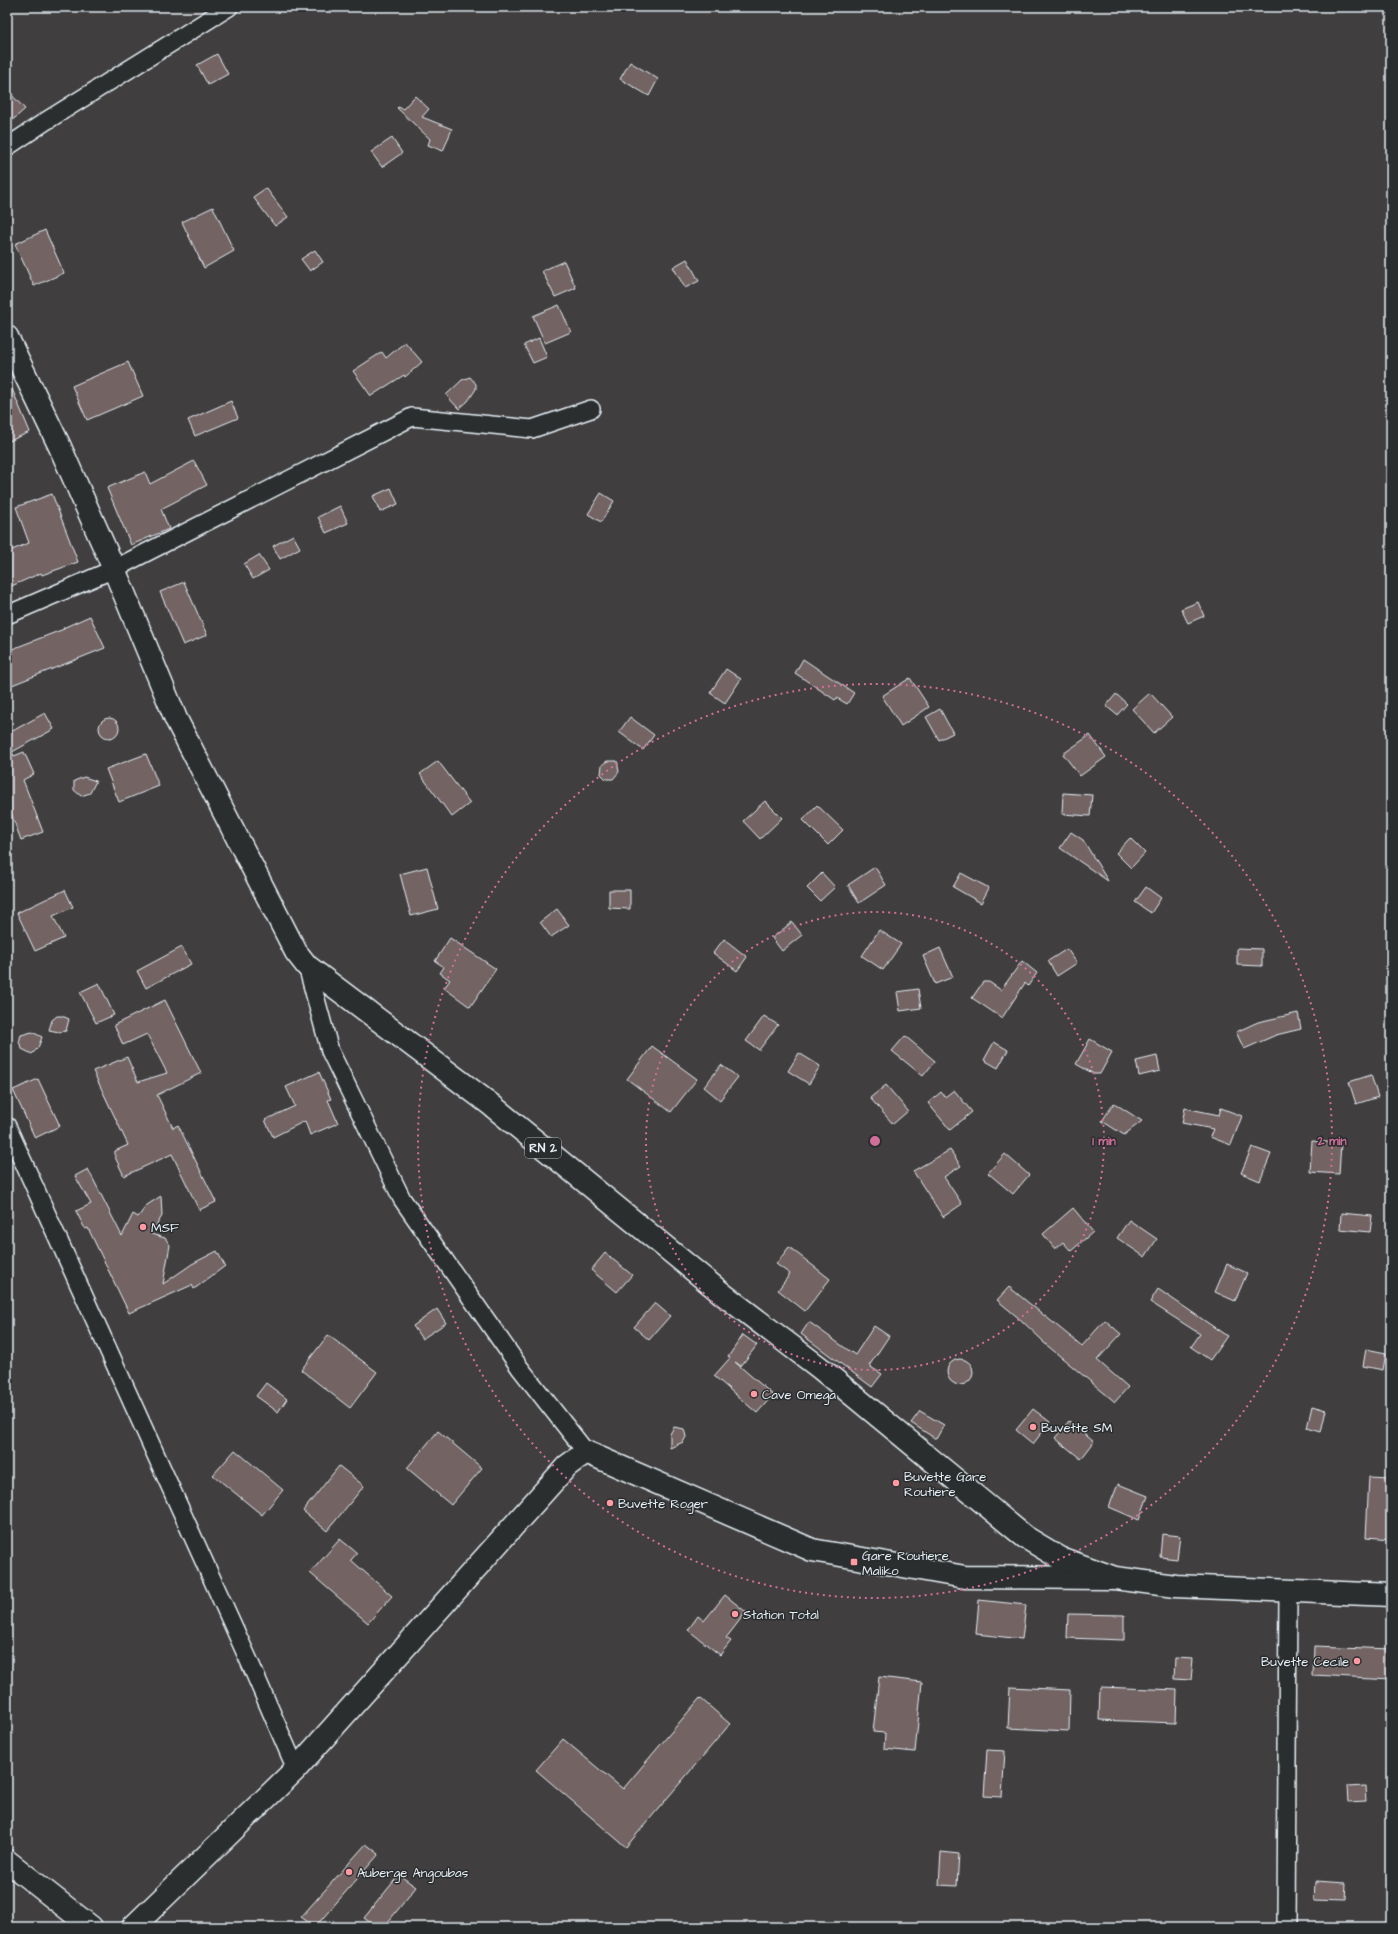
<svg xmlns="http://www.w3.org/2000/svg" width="1398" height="1934" font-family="'Architects Daughter',sans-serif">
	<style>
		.building { fill: #736464; stroke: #e8f1f8 }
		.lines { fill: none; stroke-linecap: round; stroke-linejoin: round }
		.street-casing { stroke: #e8f1f8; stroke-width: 20 }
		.secondary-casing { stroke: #e8f1f8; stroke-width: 25 }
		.primary-casing { stroke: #e8f1f8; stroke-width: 25 }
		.street { stroke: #2a2d2e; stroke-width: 17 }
		.secondary { stroke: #2a2d2e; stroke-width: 22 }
		.primary { stroke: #2a2d2e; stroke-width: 22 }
		.ring { fill: none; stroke: #d16f9a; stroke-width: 2; stroke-dasharray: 2 4 }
		.poi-dot { fill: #ff9aa2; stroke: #2a2d2e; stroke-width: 1.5 }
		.labels { text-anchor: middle; stroke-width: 3; stroke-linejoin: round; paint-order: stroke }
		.shield { fill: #2a2d2e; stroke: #afb6bb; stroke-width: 1 }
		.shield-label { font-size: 12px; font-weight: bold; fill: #e8f1f8 }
		.poi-label { font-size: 13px; fill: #e8f1f8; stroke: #2a2d2e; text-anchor: start }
		.centre { fill: #d16f9a; stroke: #2a2d2e; stroke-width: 2 }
		.ring-label { font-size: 12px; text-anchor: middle; font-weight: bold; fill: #d16f9a; stroke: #2a2d2e; stroke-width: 3; stroke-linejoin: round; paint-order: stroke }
	</style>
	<rect width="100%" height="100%" fill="#403e3e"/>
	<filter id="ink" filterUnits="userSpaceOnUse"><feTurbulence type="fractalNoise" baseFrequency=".025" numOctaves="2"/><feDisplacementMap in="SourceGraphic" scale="8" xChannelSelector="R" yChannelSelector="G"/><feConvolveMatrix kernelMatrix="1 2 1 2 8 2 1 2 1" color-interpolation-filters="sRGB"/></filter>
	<g filter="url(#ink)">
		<!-- building -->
		<g class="building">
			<path d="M217 54 228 74 208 85 197 65Z"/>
			<path d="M630 62 658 79 649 96 620 79Z"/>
			<path d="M7 90 25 109 7 125Z"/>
			<path d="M415 96 429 109 422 117 452 129 443 151 428 145 430 139 397 108 398 107 403 109Z"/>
			<path d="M392 138 402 153 382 167 371 152Z"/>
			<path d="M266 188 288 217 275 226 253 197Z"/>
			<path d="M213 207 234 251 204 268 182 222Z"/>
			<path d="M45 230 64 273 34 286 15 244Z"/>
			<path d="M315 250 323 262 310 271 301 259Z"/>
			<path d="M687 259 699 281 685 288 673 267Z"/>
			<path d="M564 261 576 288 555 297 542 271Z"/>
			<path d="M559 305 571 332 545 343 533 316Z"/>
			<path d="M539 338 547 357 533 363 524 345Z"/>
			<path d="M405 342 422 362 405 377 404 375 371 396 353 371 382 352 386 358Z"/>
			<path d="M128 362 143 396 87 420 72 386Z"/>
			<path d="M7 377 30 432 7 442Z"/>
			<path d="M470 377 476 384V389L468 401 459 409 446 395 462 380Z"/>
			<path d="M231 401 238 418 195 436 188 420Z"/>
			<path d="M194 461 207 485 161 509 169 529 131 545 107 488 145 472 150 484Z"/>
			<path d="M391 488 398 504 380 512 373 496Z"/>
			<path d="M601 493 614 501 601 522 588 514Z"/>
			<path d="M52 494 78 562 42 575 41 573 7 588V552L29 543 16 507Z"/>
			<path d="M340 506 348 523 326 533 318 517Z"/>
			<path d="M293 535 300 548 280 559 273 546Z"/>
			<path d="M259 555 269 570 253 579 244 564Z"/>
			<path d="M184 582 207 635 183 645 160 592Z"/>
			<path d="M1198 602 1204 616 1188 623 1181 609Z"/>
			<path d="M90 616 105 648 7 687V651L64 629 63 628Z"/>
			<path d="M803 659 854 693 847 704 837 698 835 700 795 673Z"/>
			<path d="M726 669 741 679 725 703 710 693Z"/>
			<path d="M910 678 929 707 901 726 882 696Z"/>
			<path d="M1150 693 1172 717 1154 733 1132 709Z"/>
			<path d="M1116 694 1127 704 1117 715 1106 706Z"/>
			<path d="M940 709 953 733 939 740 926 717Z"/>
			<path d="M45 713 54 729 12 752 14 756 24 752 34 774 23 780 43 832 21 840 7 802V734Z"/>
			<path d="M630 717 654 735 643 750 619 732Z"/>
			<circle cx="109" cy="728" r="10"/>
			<path d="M1090 735 1106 757 1080 776 1063 754Z"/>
			<path d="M146 754 159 786 119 802 106 769Z"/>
			<path d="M438 761 470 803 452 817 420 774Z"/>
			<path d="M607 761H617L619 772 613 779H606L601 774 602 765Z"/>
			<path d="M84 777 96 781 90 793 81 796 74 790V781Z"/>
			<path d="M1063 793 1092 795 1090 816 1062 814Z"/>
			<path d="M765 801 782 818 760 839 743 821Z"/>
			<path d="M817 805 843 830 828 845 803 820Z"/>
			<path d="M1071 832 1083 840 1108 881 1060 848Z"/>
			<path d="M1130 838 1145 853 1131 868 1116 853Z"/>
			<path d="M427 867 438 909 411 916 400 874Z"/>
			<path d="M875 867 886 885 859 903 848 885Z"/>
			<path d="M822 873 835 887 820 901 807 888Z"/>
			<path d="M961 873 989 888 981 903 953 887Z"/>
			<path d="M1146 887 1161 898 1151 913 1135 902Z"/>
			<path d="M65 890 73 907 53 916 64 938 35 951 17 913Z"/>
			<path d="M609 890H630V909L609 908Z"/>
			<path d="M557 909 569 925 551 937 540 922Z"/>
			<path d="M792 922 802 935 782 951 772 938Z"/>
			<path d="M879 930 901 944 883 970 862 956Z"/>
			<path d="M450 938 496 969 470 1007 444 988 450 980 440 973 444 967 435 961Z"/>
			<path d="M724 939 747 957 737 971 713 953Z"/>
			<path d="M182 947 191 964 146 988 137 971Z"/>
			<path d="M940 948 953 977 935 984 923 956Z"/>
			<path d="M1237 948 1262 949V966L1237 965Z"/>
			<path d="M1067 949 1077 963 1057 976 1048 961Z"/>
			<path d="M1022 961 1037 973 1028 986 1025 983 1002 1018 972 998 983 982H989L1001 990Z"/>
			<path d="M99 983 114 1015 96 1023 80 992Z"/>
			<path d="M918 989 921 1008 900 1011 897 992Z"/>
			<path d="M165 1000 201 1073 157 1095 173 1128 178 1125 216 1202 199 1210 172 1154 124 1176 115 1157V1151L128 1145 93 1071 127 1057 138 1082 167 1073 147 1034 123 1045 114 1025Z"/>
			<path d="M1298 1013 1301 1029 1276 1035 1244 1049 1236 1032 1258 1022Z"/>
			<path d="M57 1016H62L69 1019 66 1031 59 1032 49 1030 52 1020Z"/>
			<path d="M764 1016 778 1025 759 1050 746 1041Z"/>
			<path d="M32 1032 42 1037 38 1048 32 1054 22 1049 19 1042 21 1035Z"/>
			<path d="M905 1036 935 1061 923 1076 892 1051Z"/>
			<path d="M1090 1039 1112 1052 1100 1074H1094L1076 1064Z"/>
			<path d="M994 1042 1008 1050 998 1068 984 1060Z"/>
			<path d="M652 1046 697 1079 671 1112 627 1079Z"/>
			<path d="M799 1053 820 1066 809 1084 788 1071Z"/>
			<path d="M1157 1056 1160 1071 1139 1076 1136 1061Z"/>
			<path d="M721 1065 738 1077 720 1100 704 1087Z"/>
			<path d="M319 1072 331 1099 328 1100 338 1123 310 1135 305 1121 273 1137 265 1120 295 1106 286 1087Z"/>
			<path d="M1371 1075 1378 1097 1356 1104 1349 1082Z"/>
			<path d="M38 1079 60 1126 35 1138 13 1090Z"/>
			<path d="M886 1085 908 1111 893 1124 870 1098Z"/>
			<path d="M954 1090 972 1112 950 1130 928 1103 941 1092 945 1097Z"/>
			<path d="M1114 1103 1142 1121 1124 1135 1102 1121Z"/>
			<path d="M1185 1108 1219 1115 1221 1108 1242 1116 1231 1145 1210 1137 1213 1129 1182 1123Z"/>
			<path d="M1312 1141 1341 1143 1339 1174 1310 1172Z"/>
			<path d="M1252 1147 1271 1154 1260 1181 1241 1173Z"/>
			<path d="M950 1150 961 1166 944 1177 962 1204 943 1217 913 1171Z"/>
			<path d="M1005 1154 1029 1175 1013 1194 988 1173Z"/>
			<path d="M88 1169 122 1236 133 1214 138 1217 147 1205 161 1196 162 1216 151 1234 165 1238 170 1245 163 1284 192 1264 217 1251 225 1266 194 1289 192 1285 129 1313 88 1228 85 1229 76 1211 91 1204 75 1176Z"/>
			<path d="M1073 1208 1093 1232 1071 1251 1063 1242 1055 1249 1043 1234Z"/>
			<path d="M1341 1213 1372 1216 1370 1232 1340 1229Z"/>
			<path d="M1129 1220 1157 1239 1145 1257 1117 1238Z"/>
			<path d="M789 1247 830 1279 805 1311 778 1290 790 1274 776 1264Z"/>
			<path d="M605 1253 632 1275 617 1292 591 1270Z"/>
			<path d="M1227 1264 1247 1273 1235 1301 1215 1292Z"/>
			<path d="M1009 1287 1082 1346 1105 1320 1121 1334 1097 1360 1128 1387 1115 1402 1043 1342V1341L1021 1320 997 1300Z"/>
			<path d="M1158 1289 1227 1336 1210 1360 1191 1347 1200 1334 1150 1302Z"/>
			<path d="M655 1303 670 1316 649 1340 634 1327Z"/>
			<path d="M437 1309 446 1323 422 1339 413 1326Z"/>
			<path d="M809 1322 855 1355 874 1326 889 1336 869 1366 882 1374 872 1387 801 1334Z"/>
			<path d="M328 1335 377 1372 350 1408 301 1370Z"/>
			<path d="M743 1335 757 1345 741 1366 735 1362 773 1395 757 1413 714 1376 730 1358 728 1357Z"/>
			<path d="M1366 1349 1386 1353 1383 1370 1363 1366Z"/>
			<circle cx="960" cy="1372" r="13"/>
			<path d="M266 1383 287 1399 278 1412 256 1396Z"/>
			<path d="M1312 1406 1326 1410 1321 1432 1307 1428Z"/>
			<path d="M1033 1409 1050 1422 1033 1444 1016 1430Z"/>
			<path d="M920 1411 944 1425 936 1439 911 1423Z"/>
			<path d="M1069 1421 1094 1442 1081 1459 1055 1438Z"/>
			<path d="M674 1427 684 1429 686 1437 683 1442 670 1448V1434Z"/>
			<path d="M438 1431 482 1468 451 1505 407 1468Z"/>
			<path d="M235 1450 283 1490 262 1515 213 1475Z"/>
			<path d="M339 1466 364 1486 327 1531 303 1511Z"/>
			<path d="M1369 1477 1391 1478V1540L1366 1538Z"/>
			<path d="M1118 1484 1148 1496 1139 1520 1109 1507Z"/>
			<path d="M1162 1534 1180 1536 1177 1559 1160 1557Z"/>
			<path d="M340 1539 357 1553 351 1560 392 1596 368 1623 310 1573Z"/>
			<path d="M725 1595 746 1612 726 1638 731 1641 720 1655 688 1630 698 1616 704 1621Z"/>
			<path d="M979 1600 1026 1605 1022 1639 976 1634Z"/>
			<path d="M1068 1614 1124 1615V1640L1067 1638Z"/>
			<path d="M1314 1646 1391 1649V1679L1313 1675Z"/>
			<path d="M1175 1658 1193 1659 1191 1680 1174 1679Z"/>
			<path d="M879 1677 922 1682 915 1752 884 1749 885 1733 873 1732Z"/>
			<path d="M1010 1687 1070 1690 1069 1731 1008 1728Z"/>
			<path d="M1100 1687 1177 1690 1176 1723 1099 1720Z"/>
			<path d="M700 1698 730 1724 626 1847 536 1770 563 1739 623 1789Z"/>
			<path d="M987 1750 1005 1751 1002 1797 984 1796Z"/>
			<path d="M1365 1783 1366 1801 1348 1802 1347 1784Z"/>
			<path d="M366 1844 379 1854 315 1927 301 1917Z"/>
			<path d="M941 1852 959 1854 957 1886 939 1885Z"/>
			<path d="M399 1875 416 1887 384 1927H376L364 1918Z"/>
			<path d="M1316 1881 1346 1883 1345 1900 1315 1899Z"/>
		</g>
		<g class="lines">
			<defs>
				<g id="street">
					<path d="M7 147 46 121 229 7"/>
					<path d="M7 615 114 569 412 417 532 429 591 409"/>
					<path d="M307 966 330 1051 402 1199 520 1368 586 1452"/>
					<path d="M7 1126 250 1663 296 1769"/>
					<path d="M1286 1927 1288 1592"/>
				</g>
				<g id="secondary">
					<path d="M7 1861 91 1927"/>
					<path d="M133 1927 296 1769 567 1466 586 1452 812 1550 965 1577 1110 1578"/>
				</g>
				<path id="primary" d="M7 337 60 447 114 569 176 719 296 952 307 966 490 1104 724 1295 820 1368 1025 1537 1060 1558 1115 1578 1175 1586 1391 1595"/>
			</defs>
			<!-- street casing -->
			<use href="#street" class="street-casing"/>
			<!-- secondary casing -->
			<use href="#secondary" class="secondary-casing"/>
			<!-- primary casing -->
			<use href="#primary" class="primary-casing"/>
			<!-- street -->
			<use href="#street" class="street"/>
			<!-- secondary -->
			<use href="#secondary" class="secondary"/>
			<!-- primary -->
			<use href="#primary" class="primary"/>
		</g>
	</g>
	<!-- distance rings -->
	<g class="ring">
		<circle cx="875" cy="1141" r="229"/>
		<circle cx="875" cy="1141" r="457"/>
	</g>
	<!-- markers -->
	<g class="poi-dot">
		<circle cx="143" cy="1227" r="4"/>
		<circle cx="754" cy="1394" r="4"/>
		<circle cx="1033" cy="1427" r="4"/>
		<circle cx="896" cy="1483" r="4"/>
		<circle cx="610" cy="1503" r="4"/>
		<rect x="850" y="1558" width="8" height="8" rx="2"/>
		<circle cx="735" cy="1614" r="4"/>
		<circle cx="1357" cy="1661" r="4"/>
		<circle cx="349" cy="1872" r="4"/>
	</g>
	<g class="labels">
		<!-- shield labels -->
		<rect class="shield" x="525" y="1138" width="36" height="20" rx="3"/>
		<g class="shield-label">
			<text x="543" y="1152">RN 2</text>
		</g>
		<!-- poi labels -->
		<g class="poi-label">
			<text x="151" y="1232">MSF</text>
			<text x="762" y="1399">Cave Omega</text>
			<text x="1041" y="1432">Buvette SM</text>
			<text x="904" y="1481">Buvette Gare<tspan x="904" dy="15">Routiere</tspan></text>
			<text x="618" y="1508">Buvette Roger</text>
			<text x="862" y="1560">Gare Routiere<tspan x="862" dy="15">Maliko</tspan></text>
			<text x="743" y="1619">Station Total</text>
			<text x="1349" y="1666" text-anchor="end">Buvette Cecile</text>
			<text x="357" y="1877">Auberge Angoubas</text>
		</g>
	</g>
	<circle cx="875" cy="1141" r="6" class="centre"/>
	<g class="ring-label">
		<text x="1104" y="1145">1 min</text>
		<text x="1332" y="1145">2 min</text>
	</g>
	<!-- margin -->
	<rect width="1398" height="1934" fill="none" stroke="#2a2d2e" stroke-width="24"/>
	<rect x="12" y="12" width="1374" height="1910" fill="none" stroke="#e8f1f8" stroke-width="1.5" filter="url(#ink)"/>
</svg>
